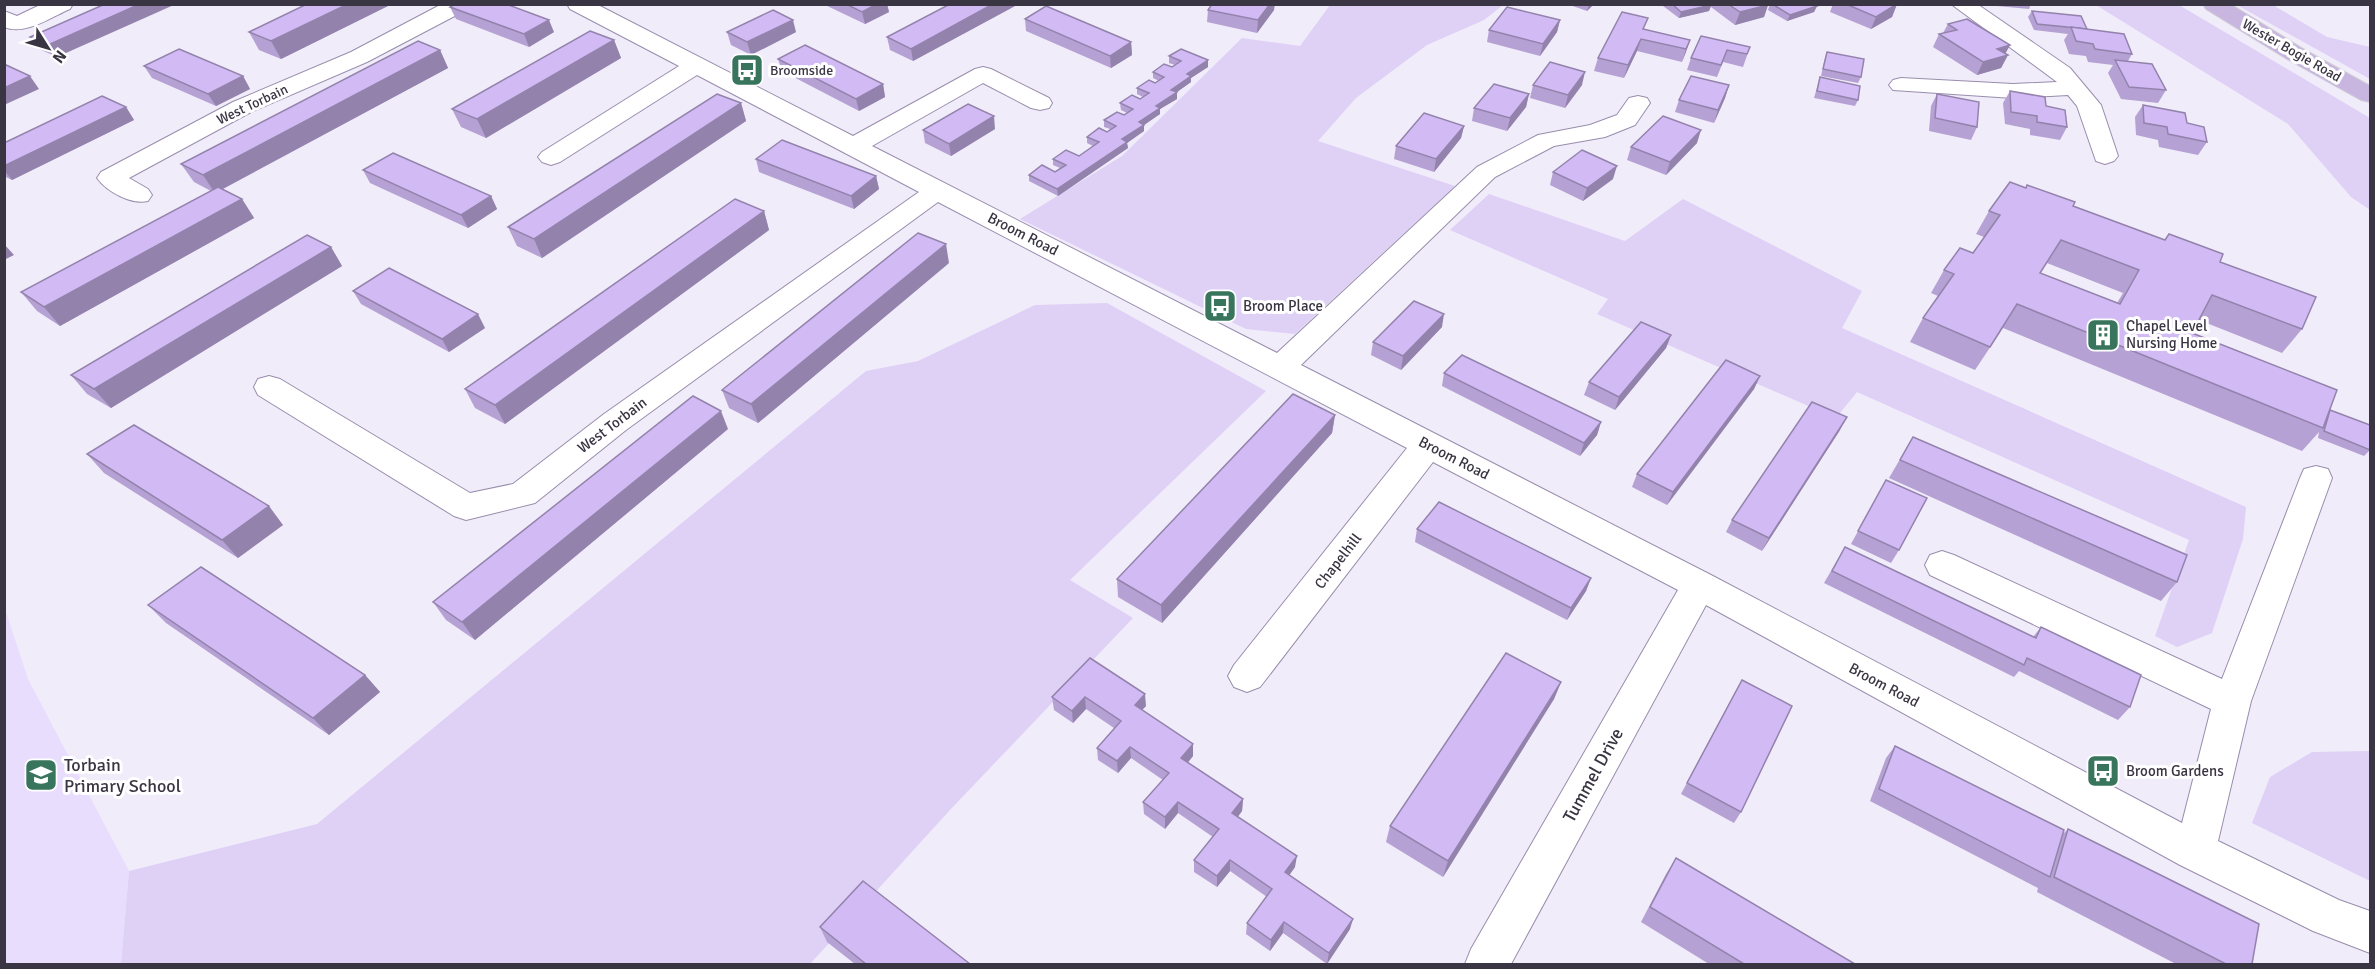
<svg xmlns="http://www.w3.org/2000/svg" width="2375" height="969" font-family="Signika,sans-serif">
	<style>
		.built { fill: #e9ddfe }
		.green { fill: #dfd0f6 }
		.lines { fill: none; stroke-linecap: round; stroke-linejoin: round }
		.minor-casing { stroke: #998dac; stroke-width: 2 }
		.major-casing { stroke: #d0cfd2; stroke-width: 2 }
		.minor { fill: #fff; fill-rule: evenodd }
		.major { fill: #c8b6e1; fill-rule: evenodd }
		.wall { fill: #b5a1d3; fill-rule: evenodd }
		.shaded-wall { fill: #9383ac }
		.building { fill: #d2bbf5; stroke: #9383ac; stroke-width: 1.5; fill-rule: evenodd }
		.labels { text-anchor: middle; stroke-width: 6; stroke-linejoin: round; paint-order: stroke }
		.far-street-label { font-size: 14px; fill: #3a3542; stroke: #fff }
		.far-poi-label { font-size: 14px; fill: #3a3542; stroke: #fff; text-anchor: start }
		.street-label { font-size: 15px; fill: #3a3542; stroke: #fff }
		.poi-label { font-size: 15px; fill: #3a3542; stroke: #fff; text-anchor: start }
		.near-poi-label { font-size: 18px; fill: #3a3542; stroke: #fff; text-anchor: start }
		.near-street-label { font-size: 18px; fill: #3a3542; stroke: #fff }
	</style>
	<rect width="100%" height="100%" fill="#f1ecfa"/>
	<!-- built -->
	<path class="built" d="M4 606 28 679 129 871 121 964H5Z"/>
	<!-- green -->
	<g class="green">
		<path d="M1330 5H1503L1484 20 1427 45 1356 98 1318 141 1455 186 1295 334 1246 329 1020 219 1122 156 1242 38 1300 46Z"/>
		<path d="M2096 5H2179L2370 118V210L2351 197 2288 124Z"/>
		<path d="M2237 5H2273L2327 37 2370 47V79Z"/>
		<path d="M1489 194 1625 241 1683 199 1862 291 1842 328 2246 507 2243 539 2212 633 2177 647 2155 636 2189 540 1857 392 1836 418 1597 314 1608 299 1450 230Z"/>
		<path d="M1107 303 1266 391 1070 580 1133 618 949 811 810 964H121L129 871 317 824 866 371 918 361 1035 305Z"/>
		<path d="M2370 751V881L2252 823 2270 777 2312 752Z"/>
	</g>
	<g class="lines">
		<defs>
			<g id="minor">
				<path d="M42 4H73L70 9C51 17 25 36 4 27V11L17 16Z"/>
				<path d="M442 4H471L468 9 367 62 251 112 129 178 148 189 152 195 148 201C132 205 107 192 97 178L101 172 233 102 351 52Z"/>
				<path d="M567 4H596L853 136 975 69 983 67 991 69 1049 98 1052 103 1049 108 1040 110 1031 108 983 83 872 146 1277 353 1477 167 1538 135 1590 125 1617 115 1629 98 1638 96 1647 98 1650 103 1635 125 1605 137 1554 146 1495 177 1301 365 1711 575 2182 823 2211 709 1930 575 1925 565 1930 555 1942 551 1954 555 2222 679 2300 478 2304 469 2316 466 2328 469 2332 478 2251 701 2218 841 2339 900 2370 911V953L2313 931 2180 865 1706 605 1511 964H1465L1471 949 1678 590 1433 462 1260 687 1247 692 1234 687 1228 676 1234 665 1407 448 938 202 626 430 535 503 466 520 454 516 258 395 254 387 258 379 269 376 280 379 470 493 513 484 604 414 919 192 697 75 560 162 551 165 542 162 538 157 542 152 679 66 570 9Z"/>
				<path d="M1951 4H1977L2070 68 2101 105 2118 156 2114 161 2105 164 2096 161 2077 106 2068 95 2013 98 1893 90 1889 85 1893 80 1901 78 2013 84 2057 82Z"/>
			</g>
			<path id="major" d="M2203 4H2230L2303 49 2370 86V102L2361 100 2287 59 2206 9Z"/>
		</defs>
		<!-- minor casing -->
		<use href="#minor" class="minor-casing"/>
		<!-- major casing -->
		<use href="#major" class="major-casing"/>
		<!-- minor -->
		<use href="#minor" class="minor"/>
		<!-- major -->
		<use href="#major" class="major"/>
	</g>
	<!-- wall -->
	<g class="wall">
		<path d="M105 4 57 57 39 49 30 37Z"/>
		<path d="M307 4H392L281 59 259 50 249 32Z"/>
		<path d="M823 4H887L889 12 865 24Z"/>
		<path d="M1567 4H1594L1587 11Z"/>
		<path d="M1664 4 1768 5 1764 17 1735 25 1711 7 1709 11 1679 18 1663 6Z"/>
		<path d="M1770 4H1814L1817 6 1814 12 1787 21 1768 10Z"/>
		<path d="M1833 4H1897L1892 17 1871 29 1830 12Z"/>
		<path d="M1997 4H2031L2029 9 1997 6Z"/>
		<path d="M1015 6 913 61 890 50 887 37Z"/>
		<path d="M450 7 554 32 529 47 456 19Z"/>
		<path d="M1208 10H1274L1257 33 1207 22Z"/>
		<path d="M2032 11 2087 29 2132 54 2128 61 2166 90 2158 103 2121 99 2108 73 2113 65 2088 62 2086 56 2069 54 2064 40 2068 34 2034 30 2028 17Z"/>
		<path d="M1025 19 1131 42 1132 55 1111 68 1026 31Z"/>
		<path d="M1560 20 1557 32 1540 56 1487 42 1489 30Z"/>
		<path d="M1948 24 2010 45 2005 54 2008 55 2001 68 1977 75 1933 47 1939 34 1943 33Z"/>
		<path d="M1645 30 1690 40 1682 62 1637 51 1624 78 1594 71 1598 58Z"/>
		<path d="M727 32H796L751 55 731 45Z"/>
		<path d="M1701 36 1750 47 1743 67 1723 62 1717 77 1687 70 1691 58Z"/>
		<path d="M614 40 621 58 486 138 461 127 452 109Z"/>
		<path d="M440 50 448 68 223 189 242 199 254 218 60 326 37 311 21 292 211 191 194 182 181 164Z"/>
		<path d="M1827 52 1861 77 1858 83 1821 76 1825 58Z"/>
		<path d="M1169 56 1208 67 1191 78V82L1177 92V99L1160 109V114L1144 125V131L1127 143 1128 148 1058 196 1029 181V175L1055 172 1060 168 1053 165V159L1079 156 1093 146 1087 143V137L1107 132 1110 129 1104 127V120L1124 115 1127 113 1121 110 1120 103 1140 99 1143 97 1137 94V88L1155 83 1159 81 1153 78V72L1172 67 1175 65 1169 63Z"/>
		<path d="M778 59 883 84 885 97 859 111 782 71Z"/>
		<path d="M144 66 243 76 250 89 216 106 152 78Z"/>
		<path d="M1820 77 1858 100 1855 106 1814 98Z"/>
		<path d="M1533 85H1582L1565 108 1530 98Z"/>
		<path d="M1729 85 1725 98 1714 123 1675 112 1679 100Z"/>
		<path d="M2010 91 2046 106 2067 127 2060 140 2030 135V129L2005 124 2003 103Z"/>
		<path d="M1529 94 1526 107 1507 131 1472 121 1474 108Z"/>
		<path d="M1937 94 1977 127 1971 140 1929 131 1931 106Z"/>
		<path d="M741 103 746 121 542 258 517 246 508 227Z"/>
		<path d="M2143 105 2187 123 2207 142 2198 155 2159 147 2158 140 2136 135 2135 117Z"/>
		<path d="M126 107 134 120 12 180 4 176V143Z"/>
		<path d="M1464 126 1461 138 1434 172 1394 159 1396 146Z"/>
		<path d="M995 129 951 156 925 143 923 130Z"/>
		<path d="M1697 143 1666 175 1627 160 1631 147Z"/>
		<path d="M756 159 876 176 879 189 854 209 759 172Z"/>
		<path d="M363 170 491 196 497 209 468 228 370 183Z"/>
		<path d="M1553 172 1613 179 1583 201 1550 185Z"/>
		<path d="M2073 206 2220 262 2302 329 2282 353 2199 320 2192 333 2329 411 2370 450 2364 456 2318 438 2319 432 2302 451 2003 328 1975 370 1910 342 1923 318 1938 296 1931 293 1944 270 1973 253 1984 237 1976 234 1989 211ZM2047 263 2123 293 2117 303 2040 273Z"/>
		<path d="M764 211 769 230 505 424 475 408 465 389Z"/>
		<path d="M331 247 342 266 111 408 87 394 71 375Z"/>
		<path d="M949 263 758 423 729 408 722 390Z"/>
		<path d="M353 291 485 328 449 352 361 304Z"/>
		<path d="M1442 327 1401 370 1371 355 1373 342Z"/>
		<path d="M1671 335 1666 348 1615 410 1584 395 1589 382Z"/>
		<path d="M1444 373 1601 422 1597 435 1580 456 1442 386Z"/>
		<path d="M1760 376 1754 389 1667 505 1632 487 1637 474Z"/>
		<path d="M1335 415 1332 433 1162 623 1118 597 1117 579Z"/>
		<path d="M728 429 475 640 446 620 433 602Z"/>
		<path d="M1840 430 1762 551 1726 532 1732 520Z"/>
		<path d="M1913 437 2177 582 2161 601 1889 478Z"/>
		<path d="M87 454 283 525 238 558 104 473Z"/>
		<path d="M1886 480 1899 550 1891 563 1851 544Z"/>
		<path d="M1417 529 1591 578 1586 591 1567 620 1415 542Z"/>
		<path d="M1845 547 2033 637 2041 627 2130 707 2118 720 2019 671 2014 677 1824 583Z"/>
		<path d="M148 605 365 675 380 692 329 735 166 623Z"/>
		<path d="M1090 658 1146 706 1142 710 1193 756 1188 762 1243 799 1242 811 1238 817 1295 867 1289 875 1350 929 1327 964 1283 933 1270 951 1246 934 1247 923 1267 897 1230 871 1217 887 1194 872V860L1213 837 1178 813 1165 829 1144 814 1143 802 1163 780 1131 758 1118 773 1098 760 1097 748 1114 728 1086 709 1073 723 1054 710 1052 697Z"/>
		<path d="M1561 682 1554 699 1443 877 1386 842 1390 826Z"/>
		<path d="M1735 692 1741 812 1734 823 1681 794Z"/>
		<path d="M1895 746 2063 834 2068 829 2252 964H2176L2037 892 2038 888 1870 801 1886 758Z"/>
		<path d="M1676 858 1855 964H1709L1641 922 1666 874Z"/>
		<path d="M820 927 970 964H855L827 942Z"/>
	</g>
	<!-- shaded-wall -->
	<g class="shaded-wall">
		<path d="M140 4H176L57 57 48 45Z"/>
		<path d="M348 4H392L281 59 271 41Z"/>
		<path d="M877 4H887L889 12 865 24 862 12Z"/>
		<path d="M993 4H1014L1015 6 913 61 911 49Z"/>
		<path d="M1270 4H1275L1274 10 1257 33 1258 20Z"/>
		<path d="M1589 4H1594L1587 11Z"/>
		<path d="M1897 4 1892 17 1871 29 1876 17Z"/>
		<path d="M1711 5 1709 11 1679 18 1681 12Z"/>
		<path d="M1768 5 1764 17 1735 25 1740 12Z"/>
		<path d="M1817 6 1814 12 1787 21 1790 15Z"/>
		<path d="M549 20 554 32 529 47 524 34Z"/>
		<path d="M793 20 796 32 751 55 747 42Z"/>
		<path d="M1560 20 1557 32 1540 56 1543 44Z"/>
		<path d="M1641 39 1637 51 1624 78 1628 65Z"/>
		<path d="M614 40 621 58 486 138 477 119Z"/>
		<path d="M1690 40 1686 52 1682 62 1686 49Z"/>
		<path d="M1131 42 1132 55 1111 68 1110 56Z"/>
		<path d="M2010 45 2004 56 2008 55 2001 68 1977 75 1983 62 1997 49Z"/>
		<path d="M440 50 448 68 215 193 203 175Z"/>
		<path d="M1208 60V67L1191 78V82L1177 92V99L1160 109V114L1144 125V131L1127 143 1128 148 1058 196 1057 189 1122 139 1187 74Z"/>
		<path d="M1585 72 1582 85 1565 108 1568 95Z"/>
		<path d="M30 76 39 89 4 105V88Z"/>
		<path d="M243 76 250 89 216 106 208 94Z"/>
		<path d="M883 84 885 97 859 111 856 99Z"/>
		<path d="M1729 85 1725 98 1714 123 1718 110Z"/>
		<path d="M1529 94 1526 107 1507 131 1510 118Z"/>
		<path d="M741 103 746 121 542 258 534 239Z"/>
		<path d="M126 107 134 120 12 180 4 170V166Z"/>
		<path d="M994 116 995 129 951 156 949 144Z"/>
		<path d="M1464 126 1461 138 1434 172 1436 159Z"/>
		<path d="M1701 130 1697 143 1666 175 1670 162Z"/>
		<path d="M1617 166 1613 179 1583 201 1587 188Z"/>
		<path d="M876 176 879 189 854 209 851 196Z"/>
		<path d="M491 196 497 209 468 228 461 215Z"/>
		<path d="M242 199 254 218 60 326 44 307Z"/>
		<path d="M764 211 769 230 505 424 495 405Z"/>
		<path d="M4 244 14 255 4 260Z"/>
		<path d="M946 244 949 263 758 423 751 404Z"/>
		<path d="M331 247 342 266 111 408 94 389Z"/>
		<path d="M478 314 485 328 449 352 442 339Z"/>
		<path d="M1444 314 1442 327 1401 370 1403 356Z"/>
		<path d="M1671 335 1666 348 1615 410 1619 397Z"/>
		<path d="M1760 376 1754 389 1667 505 1673 492Z"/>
		<path d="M721 411 728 429 475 640 462 622Z"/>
		<path d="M1335 415 1332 433 1162 623 1161 605Z"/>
		<path d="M1847 417 1840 430 1762 551 1769 538Z"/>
		<path d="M1601 422 1597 435 1580 456 1584 443Z"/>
		<path d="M269 506 283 525 238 558 222 540Z"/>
		<path d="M1591 578 1586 591 1567 620 1571 608Z"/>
		<path d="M365 675 380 692 329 735 313 718Z"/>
		<path d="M1561 682 1554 699 1443 877 1448 861Z"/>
		<path d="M1145 694 1146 706 1135 717V705Z"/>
		<path d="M1085 697 1086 709 1073 723 1072 711Z"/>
		<path d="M1193 744V756L1182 770 1181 758Z"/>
		<path d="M1130 747 1131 758 1118 773 1117 761Z"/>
		<path d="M1243 799 1242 811 1231 825 1232 813Z"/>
		<path d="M1178 802V813L1165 829V817Z"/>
		<path d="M1297 856 1295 867 1284 883 1285 872Z"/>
		<path d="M1230 860V871L1217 887V876Z"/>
		<path d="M1353 919 1350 929 1327 964 1329 953Z"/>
		<path d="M1284 922 1283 933 1270 951 1271 940Z"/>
	</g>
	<!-- building -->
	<g class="building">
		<path d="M105 4H140L48 45 30 37Z"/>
		<path d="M307 4H348L271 41 249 32Z"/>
		<path d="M455 4H506L549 20 524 34 450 7Z"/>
		<path d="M846 4H877L862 12Z"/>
		<path d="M950 4H993L911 49 887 37Z"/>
		<path d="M1212 4H1270L1258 20 1208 10Z"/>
		<path d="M1672 4H1711V5L1681 12Z"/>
		<path d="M1728 4H1768V5L1740 12Z"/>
		<path d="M1772 4H1814L1817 6 1790 15Z"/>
		<path d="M1846 4H1897L1876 17Z"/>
		<path d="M1046 6 1131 42 1110 56 1025 19Z"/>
		<path d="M1507 7 1560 20 1543 44 1489 30Z"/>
		<path d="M773 10 793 20 747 42 727 32Z"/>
		<path d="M2032 11 2081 16 2087 29 2037 24Z"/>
		<path d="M1622 12 1648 18 1643 29 1690 40 1686 49 1641 39 1628 65 1598 58Z"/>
		<path d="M1967 19 2010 45 1997 49 2008 55 1983 62 1939 34 1957 30 1948 24Z"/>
		<path d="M2071 27 2124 34 2132 54 2095 49 2093 44 2076 41Z"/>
		<path d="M590 31 614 40 477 119 452 109Z"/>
		<path d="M1701 36 1750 47 1747 54 1727 50 1721 65 1691 58Z"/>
		<path d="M418 41 440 50 203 175 181 164Z"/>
		<path d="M805 45 883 84 856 99 778 59Z"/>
		<path d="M179 49 243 76 208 94 144 66Z"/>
		<path d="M1181 49 1208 60 1187 74 1191 76 1171 90 1177 92 1156 106 1160 108 1139 122 1144 125 1122 139 1127 142 1057 189 1029 175 1042 165 1055 172 1066 165 1053 159 1066 150 1079 156 1099 142 1087 137 1099 128 1107 132 1116 126 1104 120 1117 112 1124 115 1133 109 1120 103 1132 95 1140 99 1149 93 1137 88 1149 80 1155 83 1164 77 1153 72 1164 64 1172 67 1181 61 1169 56Z"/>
		<path d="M1827 52 1864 59 1861 77 1823 69Z"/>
		<path d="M2115 60 2152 64 2166 90 2129 87Z"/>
		<path d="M1550 62 1585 72 1568 95 1533 85Z"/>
		<path d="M4 64 30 76 4 88Z"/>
		<path d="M1691 76 1729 85 1718 110 1679 100Z"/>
		<path d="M1820 77 1860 86 1858 100 1817 91Z"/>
		<path d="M1494 84 1529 94 1510 118 1474 108Z"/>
		<path d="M2010 91 2045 97 2046 106 2065 110 2067 127 2037 122V116L2011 112Z"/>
		<path d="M717 94 741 103 534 239 508 227Z"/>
		<path d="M1937 94 1979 102 1977 127 1935 118Z"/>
		<path d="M102 96 126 107 4 166V143Z"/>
		<path d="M968 104 994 116 949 144 923 130Z"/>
		<path d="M2143 105 2185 113 2187 123 2204 127 2207 142 2168 134 2167 127 2144 123Z"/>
		<path d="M1424 113 1464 126 1436 159 1396 146Z"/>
		<path d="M1663 116 1701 130 1670 162 1631 147Z"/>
		<path d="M782 140 876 176 851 196 756 159Z"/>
		<path d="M1582 150 1617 166 1587 188 1553 172Z"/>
		<path d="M393 153 491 196 461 215 363 170Z"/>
		<path d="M2010 182 2026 188 2027 185 2075 202 2073 206 2165 240 2169 234 2223 254 2220 262 2316 297 2302 329 2212 295 2192 333 2337 390 2323 428 2017 304 1990 347 1923 318 1954 274 1944 270 1960 248 1973 253 2000 215 1989 211ZM2061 240 2139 270 2120 304 2040 273Z"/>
		<path d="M218 187 242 199 44 307 21 292Z"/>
		<path d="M735 199 764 211 495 405 465 389Z"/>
		<path d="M918 233 946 244 751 404 722 390Z"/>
		<path d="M307 235 331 247 94 389 71 375Z"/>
		<path d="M389 268 478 314 442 339 353 291Z"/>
		<path d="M1414 301 1444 314 1403 356 1373 342Z"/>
		<path d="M1641 322 1671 335 1619 397 1589 382Z"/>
		<path d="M1462 355 1601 422 1584 443 1444 373Z"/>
		<path d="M1726 360 1760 376 1673 492 1637 474Z"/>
		<path d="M1293 394 1335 415 1161 605 1117 579Z"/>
		<path d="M693 396 721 411 462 622 433 602Z"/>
		<path d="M1812 402 1847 417 1769 538 1732 520Z"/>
		<path d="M2330 410 2370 425V450L2324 431Z"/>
		<path d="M134 425 269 506 222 540 87 454Z"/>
		<path d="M1913 437 2187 555 2177 582 1900 460Z"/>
		<path d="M1886 480 1927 498 1899 550 1858 531Z"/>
		<path d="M1439 502 1591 578 1571 608 1417 529Z"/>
		<path d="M1845 547 2036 638 2041 627 2141 675 2130 707 2027 658 2024 665 1832 571Z"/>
		<path d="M201 567 365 675 313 718 148 605Z"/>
		<path d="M1506 653 1561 682 1448 861 1390 826Z"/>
		<path d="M1090 658 1145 694 1135 705 1193 744 1181 758 1243 799 1232 813 1297 856 1285 872 1353 919 1329 953 1284 922 1271 940 1247 923 1272 889 1230 860 1217 876 1194 860 1219 829 1178 802 1165 817 1143 802 1169 773 1130 747 1117 761 1097 748 1121 721 1085 697 1072 711 1052 697Z"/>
		<path d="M1742 680 1792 706 1741 812 1687 783Z"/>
		<path d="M1895 746 2064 830 2050 877 1879 789Z"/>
		<path d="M2068 829 2259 924 2252 964H2226L2054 877Z"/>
		<path d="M1676 858 1855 964H1744L1650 907Z"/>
		<path d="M863 881 970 964H866L820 927Z"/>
	</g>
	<!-- icons -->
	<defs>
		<symbol id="bus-square" viewBox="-11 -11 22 22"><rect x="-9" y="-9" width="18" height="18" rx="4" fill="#39745d" stroke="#fff"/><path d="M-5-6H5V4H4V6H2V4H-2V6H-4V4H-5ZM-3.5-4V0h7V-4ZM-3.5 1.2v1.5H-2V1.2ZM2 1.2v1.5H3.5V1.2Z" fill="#fff"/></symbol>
		<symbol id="building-square" viewBox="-11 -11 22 22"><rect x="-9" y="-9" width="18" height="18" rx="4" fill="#39745d" stroke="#fff"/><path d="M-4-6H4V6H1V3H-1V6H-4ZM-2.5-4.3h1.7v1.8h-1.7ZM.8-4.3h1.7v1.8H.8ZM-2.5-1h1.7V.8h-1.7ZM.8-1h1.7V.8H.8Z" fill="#fff"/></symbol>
		<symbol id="school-square" viewBox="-11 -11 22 22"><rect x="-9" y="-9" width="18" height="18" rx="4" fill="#39745d" stroke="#fff"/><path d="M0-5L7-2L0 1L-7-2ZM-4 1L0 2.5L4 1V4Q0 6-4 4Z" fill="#fff"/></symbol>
	</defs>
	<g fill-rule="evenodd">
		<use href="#bus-square" x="728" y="51" width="38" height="38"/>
		<use href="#bus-square" x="1201" y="287" width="38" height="38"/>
		<use href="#building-square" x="2084" y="316" width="38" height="38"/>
		<use href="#bus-square" x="2084" y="752" width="38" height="38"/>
		<use href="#school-square" x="22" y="756" width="38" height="38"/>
	</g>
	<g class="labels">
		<!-- far-street labels -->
		<g class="far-street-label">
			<text transform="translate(2292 50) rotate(30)" y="5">Wester Bogie Road</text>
			<text transform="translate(252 104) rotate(-25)" y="5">West Torbain</text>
		</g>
		<!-- far-poi labels -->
		<g class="far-poi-label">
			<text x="770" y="75">Broomside</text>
		</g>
		<!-- street labels -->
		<g class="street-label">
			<text transform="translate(1023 234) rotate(27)" y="5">Broom Road</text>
			<text transform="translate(612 425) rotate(-37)" y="5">West Torbain</text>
			<text transform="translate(1454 458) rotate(27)" y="5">Broom Road</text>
			<text transform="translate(1338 561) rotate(-52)" y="5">Chapelhill</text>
			<text transform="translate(1884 685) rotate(28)" y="5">Broom Road</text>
		</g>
		<!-- poi labels -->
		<g class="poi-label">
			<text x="1243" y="311">Broom Place</text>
			<text x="2126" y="331">Chapel Level<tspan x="2126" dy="17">Nursing Home</tspan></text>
			<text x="2126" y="776">Broom Gardens</text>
		</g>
		<!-- near-poi labels -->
		<g class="near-poi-label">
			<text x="64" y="771">Torbain<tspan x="64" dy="21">Primary School</tspan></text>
		</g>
		<!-- near-street labels -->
		<g class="near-street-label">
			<text transform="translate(1593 775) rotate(-61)" y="6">Tummel Drive</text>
		</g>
	</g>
	<!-- border -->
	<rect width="2375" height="969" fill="none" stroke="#3a3542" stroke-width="12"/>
	<!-- north arrow -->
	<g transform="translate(48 48) rotate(127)" stroke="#ffffff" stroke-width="4.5" paint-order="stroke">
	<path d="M0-4.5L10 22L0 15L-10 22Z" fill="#3a3542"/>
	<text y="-9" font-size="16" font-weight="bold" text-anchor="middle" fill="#3a3542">N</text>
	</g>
</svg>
